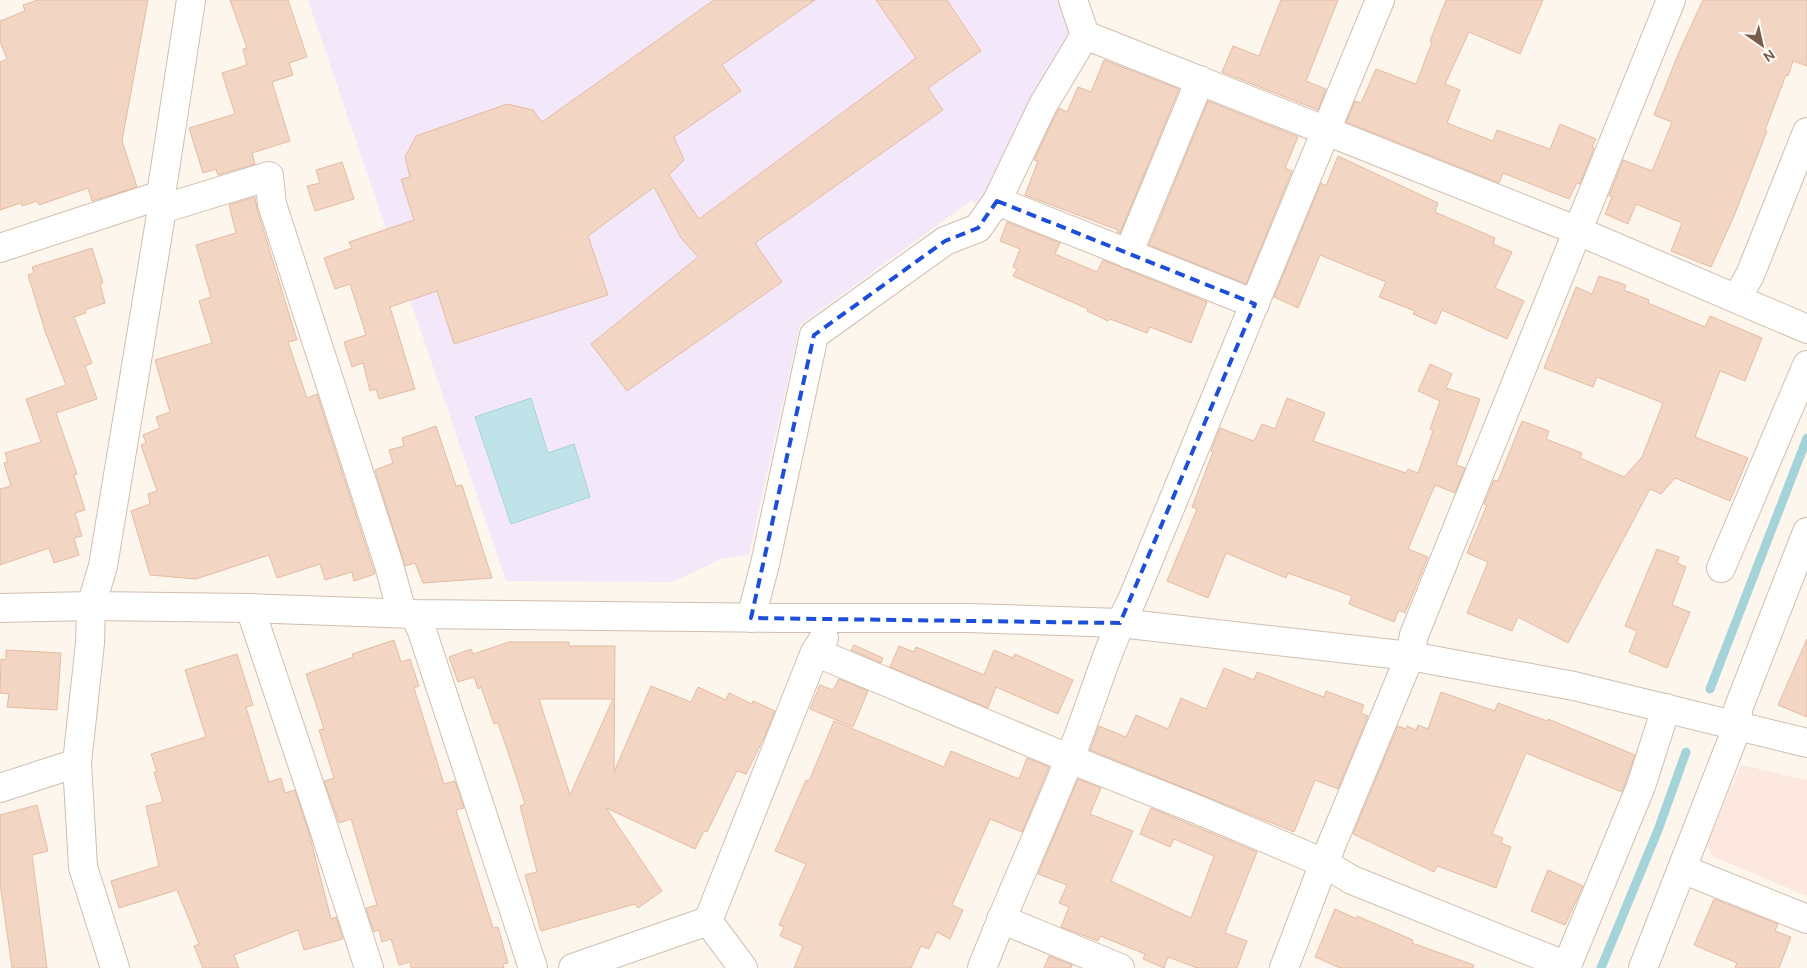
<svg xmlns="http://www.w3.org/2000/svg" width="1807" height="968" font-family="Ubuntu,sans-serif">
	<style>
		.commercial { fill: #fde8e0 }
		.education { fill: #f3e8fa }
		.water { fill: #bfe3e8; stroke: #a5d3da }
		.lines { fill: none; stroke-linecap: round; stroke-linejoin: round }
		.stream { stroke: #a5d3da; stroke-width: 9 }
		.building { fill: #f3d5c3; stroke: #e6bba3; fill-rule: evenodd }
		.minor-casing { stroke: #d1beb0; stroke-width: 30 }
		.minor { stroke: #fff; stroke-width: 28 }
		.marked { fill: none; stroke: #1d4ed8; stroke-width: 4; stroke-dasharray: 10 6; stroke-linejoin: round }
	</style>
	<rect width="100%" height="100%" fill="#fdf6ec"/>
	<!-- commercial -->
	<path class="commercial" d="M1741 765 1807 780V896L1712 856 1707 844Z"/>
	<!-- education -->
	<path class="education" d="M308 0H1060L1073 34 979 206 972 200 800 325 749 555 721 559 673 582 506 581Z"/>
	<!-- water -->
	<path class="water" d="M531 398 548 453 574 444 590 497 511 524 475 417Z"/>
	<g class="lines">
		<!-- stream -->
		<g class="stream">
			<path d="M1710 689 1807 438"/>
			<path d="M1601 968 1658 830 1686 752"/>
		</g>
	</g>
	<!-- building -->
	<g class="building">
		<path d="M38 0H148L122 141 137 187 92 201 88 188 39 205 37 201 22 206 21 203 0 210V62L7 59 0 41V21L25 11 23 5Z"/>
		<path d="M230 0H288L307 57 289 63 293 75 272 82 290 141 252 153 255 164 218 175 216 169 203 173 189 128 235 114 222 73 247 65 243 49 247 48Z"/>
		<path d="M714 0H815L722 65 741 91 674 137 684 160 669 175 699 219 916 58 876 0H947L981 51 928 88 943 110 755 243 782 282 627 391 591 344 698 257 681 238 654 187 588 236 608 295 454 344 437 291 390 307 415 389 379 399 376 389 370 391 363 363 352 367 344 342 366 335 350 284 335 289 324 258 352 248 349 242 414 220 401 179 410 177 405 157 416 136 507 104 533 110 542 122Z"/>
		<path d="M1281 0H1338L1306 81 1326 89 1318 110 1222 72 1233 46 1259 56Z"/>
		<path d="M1446 0H1543L1520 54 1469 32 1445 84 1460 90 1447 123 1493 141 1497 130 1550 149 1560 124 1596 139 1592 147 1594 148 1580 184 1577 183 1569 199 1503 173 1499 183 1346 122 1355 101 1361 103 1376 69 1416 84 1432 42 1430 41Z"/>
		<path d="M1703 0H1807V66L1793 61 1788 76 1786 75 1765 130 1767 131 1734 216 1711 267 1671 251 1682 223 1636 204 1628 224 1605 214 1612 197 1609 196 1623 160 1652 171 1672 122 1654 115 1679 52Z"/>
		<path d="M1104 60 1179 89 1120 233 1117 232 1118 230 1025 195 1038 161 1034 160 1057 112 1059 108 1067 112 1078 87 1091 92Z"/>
		<path d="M1208 101 1298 137 1285 168 1292 171 1246 284 1149 245Z"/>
		<path d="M1338 156 1438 203 1435 212 1495 238 1493 244 1512 252 1495 288 1524 301 1507 339 1442 310 1436 324 1413 314 1415 311 1379 297 1386 282 1320 255 1298 308 1274 297 1321 183 1326 186Z"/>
		<path d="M342 162 354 199 315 211 307 186 320 183 316 170Z"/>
		<path d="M255 197 257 209 297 340 288 342 307 398 317 394 375 574 354 581 352 572 325 580 320 564 277 578 269 555 196 579 150 575 131 511 150 504 148 494 157 491 141 445 146 443 143 435 160 428 156 417 170 412 155 360 212 343 199 301 211 297 196 245 236 233 229 205Z"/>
		<path d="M1007 222 1060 243 1055 254 1097 272 1103 260 1207 302 1191 343 1150 327 1147 333 1110 319 1108 321 1087 311 1088 309 1013 276 1017 269 1013 267 1020 249 1000 241Z"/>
		<path d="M92 248 103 283 100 284 105 303 85 310 86 313 74 317 92 363 85 366 97 399 56 413 77 474 74 475 85 510 75 513 82 536 74 538 79 555 54 563 49 548 0 565V489L11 486 4 463 8 462 5 453 41 442 26 399 66 385 45 331 28 275 34 273 32 267Z"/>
		<path d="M1599 276 1626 285 1624 290 1649 300 1648 303 1705 327 1710 316 1762 338 1745 381 1720 371 1695 437 1748 458 1730 501 1675 478 1661 494 1650 489 1568 643 1518 617 1512 631 1467 613 1488 562 1467 553 1487 505 1484 504 1494 480 1498 481 1522 421 1549 431 1546 439 1582 453 1580 458 1624 477 1642 457 1663 403 1597 377 1593 387 1544 368 1576 287 1592 294Z"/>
		<path d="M1430 364 1452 374 1446 388 1480 399 1456 465 1465 468 1455 493 1435 485 1408 549 1428 557 1405 613 1399 610 1394 622 1349 604 1352 596 1288 573 1286 578 1226 553 1208 598 1167 581 1197 509 1192 507 1213 452 1211 451 1220 428 1254 441 1262 424 1275 429 1287 398 1325 413 1313 441 1406 473 1408 469 1418 473 1433 431 1430 429 1440 401 1418 391Z"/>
		<path d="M436 426 456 486 462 485 492 578 423 583 415 563 405 566 375 470 393 463 389 450 404 446 402 438Z"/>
		<path d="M1657 549 1679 557 1677 563 1686 567 1672 605 1690 612 1667 668 1629 652 1637 631 1625 626Z"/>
		<path d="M1807 639V717L1778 705Z"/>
		<path d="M394 640 401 662 410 659 419 686 414 688 444 784 455 781 464 808 456 810 493 928 498 927 508 963 503 964 504 968H411L410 962 399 965 391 939 382 942 379 930 374 932 366 908 377 905 351 819 339 823 324 781 334 778 319 730 324 729 306 674 353 657 352 654Z"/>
		<path d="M509 642H569V646H615L614 772 651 686 691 702 698 687 726 700 729 693 752 704 753 701 775 711 763 740 746 774 737 771 707 832 704 831 695 849 606 808 662 891 638 908 635 904 541 931 525 875 537 872 520 806 525 804 511 761 498 723 494 724 481 687 478 689 474 677 458 682 449 657 471 649 473 654ZM539 699H613L570 795Z"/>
		<path d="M854 645 883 658 881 663 851 650Z"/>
		<path d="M899 646 914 652 916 647 984 675 994 650 1013 658 1015 654 1073 680 1058 714 996 687 988 708 890 667Z"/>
		<path d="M6 650 61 653 57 710 7 707 9 694 0 693 1 659 6 660Z"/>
		<path d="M237 654 253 705 246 707 269 782 281 778 285 793 295 790 309 833 331 919 336 917 343 939 304 950 298 930 234 955 239 968H203L194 946 199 944 177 890 119 908 111 881 159 866 146 806 163 802 154 772H157L151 754 206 737 185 670Z"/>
		<path d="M1224 668 1254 680 1257 672 1324 697 1326 691 1364 705 1361 713 1368 716 1338 789 1315 780 1294 832 1090 750 1099 726 1126 737 1136 715 1168 729 1181 698 1206 709Z"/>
		<path d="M839 679 868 691 853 727 810 709 820 685 833 690Z"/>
		<path d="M1441 692 1495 711 1498 703 1547 721 1548 719 1635 755 1622 792 1526 753 1492 834 1503 838 1501 843 1511 847 1496 888 1437 866 1434 872 1353 834 1398 726 1406 729 1407 726 1416 730 1418 725 1428 729Z"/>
		<path d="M834 721 944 767 951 751 1019 779 1027 758 1049 767 1022 832 990 819 952 905 963 910 950 939 937 932 929 949 921 946 911 968H794L803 946 780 936 784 927 779 925 806 864 775 851 806 780 809 781Z"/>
		<path d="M1078 779 1101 788 1090 814 1133 831 1111 881 1191 918 1214 856 1174 839 1170 847 1140 834 1151 808 1257 852 1225 933 1247 941 1237 968H1197L1168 957 1164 968 1143 959 1145 954 1100 936 1098 941 1061 927 1069 907 1059 903 1067 885 1038 874Z"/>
		<path d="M37 805 48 851 32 855 47 968H12L0 883V815Z"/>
		<path d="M1548 870 1583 886 1565 925 1531 911Z"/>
		<path d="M1714 899 1778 924 1775 931 1791 937 1779 968H1735L1737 963 1694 945Z"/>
		<path d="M1335 909 1357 919V916L1413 940 1412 943 1474 965 1473 968H1340L1315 957Z"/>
		<path d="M1049 956 1072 965 1071 968H1044Z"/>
	</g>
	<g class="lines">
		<defs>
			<g id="minor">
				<path d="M1073 0 1085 35 1578 231 1807 329"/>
				<path d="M997 201 1255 304"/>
				<path d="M162 209 269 176 272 204 389 565 402 613"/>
				<path d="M0 248 161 195"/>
				<path d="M1128 254 1200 80"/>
				<path d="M1737 298 1750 275 1807 132"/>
				<path d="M1721 568 1807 365"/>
				<path d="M0 608 91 606 250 608 414 614 781 618H969L1120 623 1410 656 1574 686 1807 743"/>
				<path d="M250 608 324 829 369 968"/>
				<path d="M414 614 422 631 533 968"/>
				<path d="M751 618 765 564 814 335 945 241 978 228 997 201 1043 105 1085 35"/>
				<path d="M815 652 1070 759 1196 809 1324 863 1352 880 1567 966"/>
				<path d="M0 788 77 763"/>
				<path d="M1682 869 1807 919"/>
				<path d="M1001 919 1120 968"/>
				<path d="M708 921 743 968"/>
				<path d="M115 968 83 867 77 763 90 643 91 606 103 566 162 209 161 195 191 0"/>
				<path d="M573 968 708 921 815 652 824 638"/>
				<path d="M982 968C1009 898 1041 830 1069 760 1091 708 1105 651 1132 600L1380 0"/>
				<path d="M1284 968 1324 863 1410 656 1414 635 1671 0"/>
				<path d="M1566 968 1641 786 1666 708"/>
				<path d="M1643 968 1738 725V709L1807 532"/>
			</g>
		</defs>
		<!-- minor casing -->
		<use href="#minor" class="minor-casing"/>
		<!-- minor -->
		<use href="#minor" class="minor"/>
	</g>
	<!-- marked area -->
	<path class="marked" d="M997 201 1255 304 1120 623 751 618 814 335 945 241 978 228Z"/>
	<!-- north arrow -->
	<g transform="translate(1762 45) rotate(146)" stroke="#fffaf3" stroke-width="4" paint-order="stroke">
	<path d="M0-4L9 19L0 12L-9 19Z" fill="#7a5c4d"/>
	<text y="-8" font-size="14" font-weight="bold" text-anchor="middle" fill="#7a5c4d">N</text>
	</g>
</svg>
